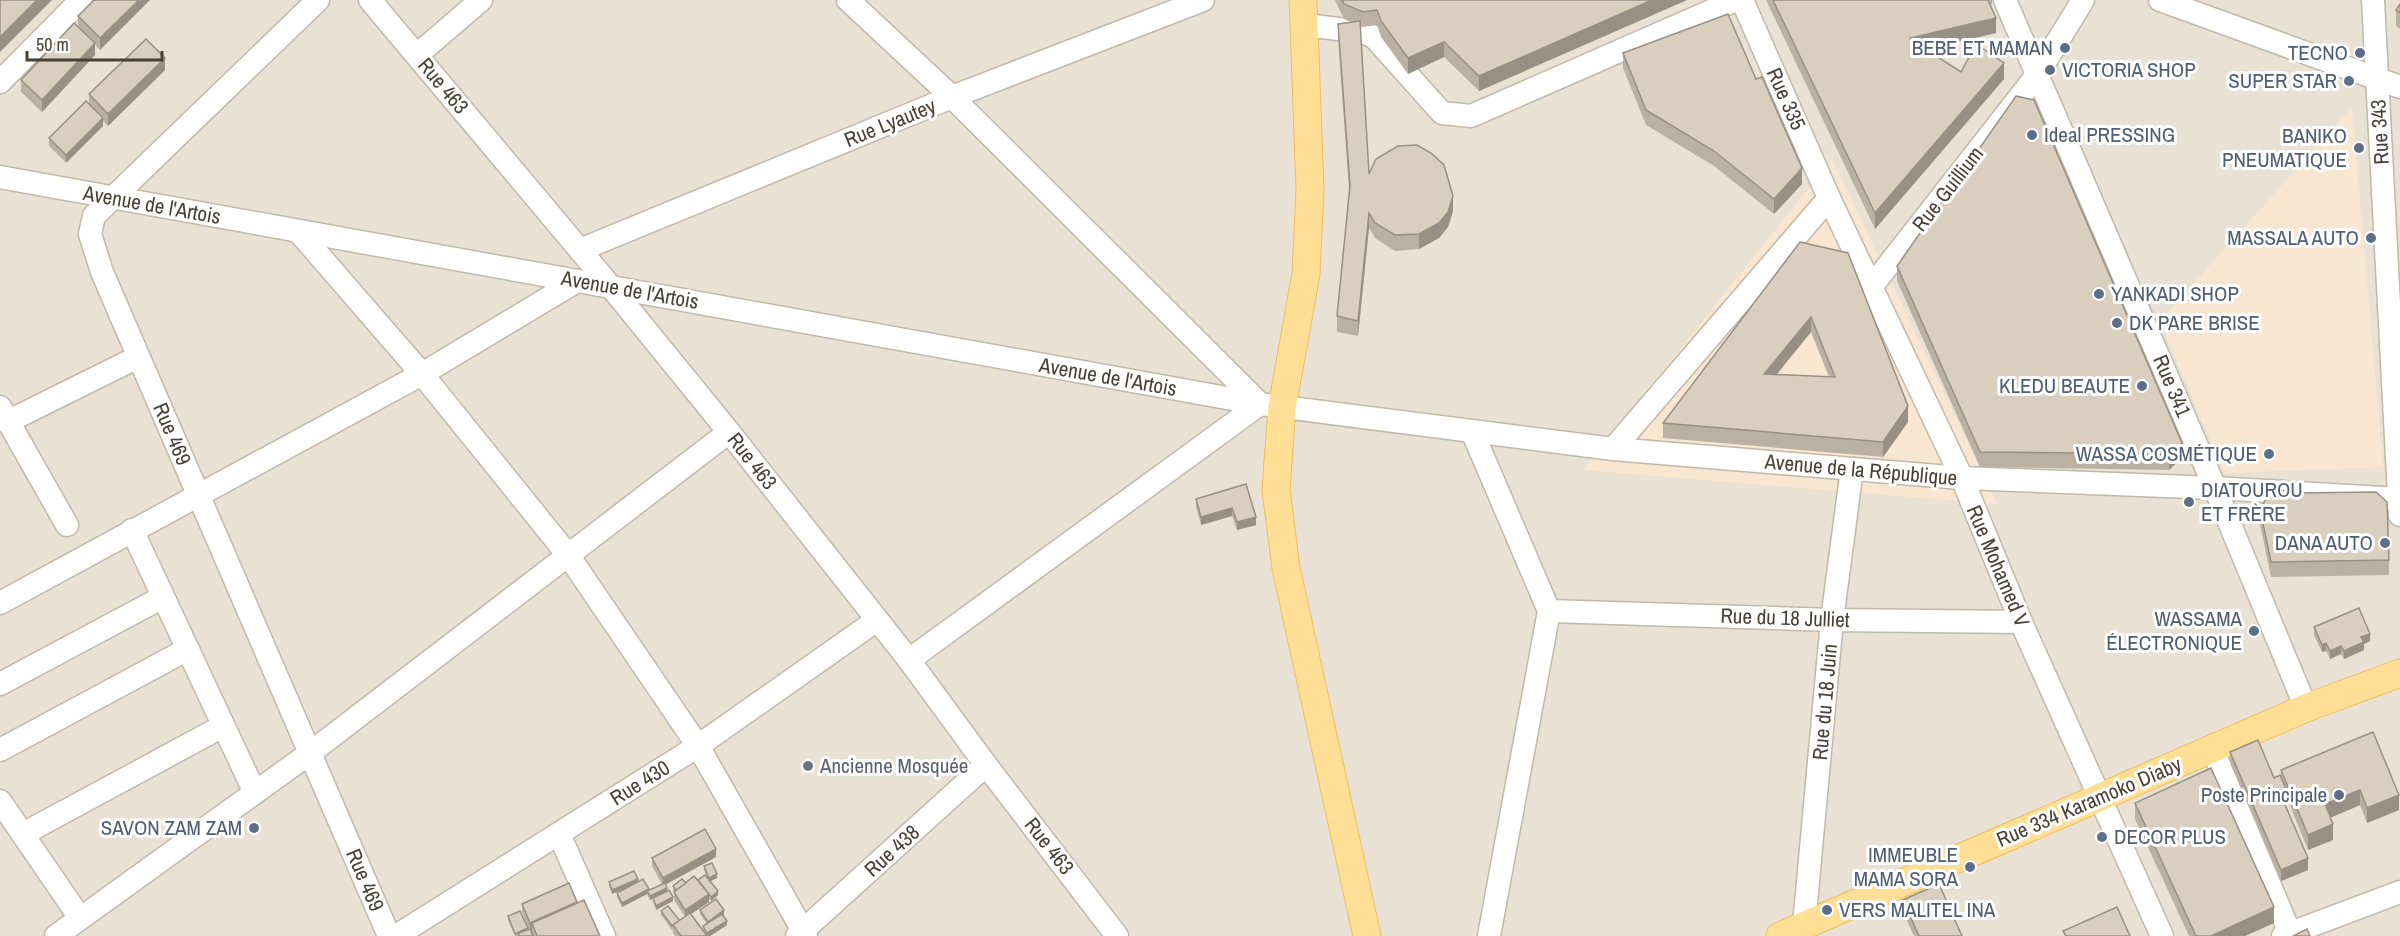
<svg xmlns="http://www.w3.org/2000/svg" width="2400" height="936" font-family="'Archivo Narrow',sans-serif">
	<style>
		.residential { fill: #e9e2d4 }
		.commercial { fill: #f8e6d0 }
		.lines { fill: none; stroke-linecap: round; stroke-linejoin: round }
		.minor-casing { stroke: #c1b8a8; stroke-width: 25 }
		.major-casing { stroke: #edbd5c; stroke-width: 29 }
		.minor { stroke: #fff; stroke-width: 22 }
		.major { stroke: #ffde95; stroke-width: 27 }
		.wall { fill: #bbb1a3; fill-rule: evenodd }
		.shaded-wall { fill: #999085 }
		.building { fill: #dacebe; stroke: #999085; stroke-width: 1.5; fill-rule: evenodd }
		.service-dot { fill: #5c6f8a; stroke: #fff; stroke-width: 2 }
		.worship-dot { fill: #6b7280; stroke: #fff; stroke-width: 2 }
		.labels { text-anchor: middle; stroke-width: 6; stroke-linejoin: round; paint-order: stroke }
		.service-label { font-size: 21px; fill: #4e5e75; stroke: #fff; text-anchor: end }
		.street-label { font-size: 21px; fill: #484035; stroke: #fff }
		.worship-label { font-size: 21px; fill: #5b616d; stroke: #fff; text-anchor: start }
	</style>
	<rect width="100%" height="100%" fill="#f5f0e7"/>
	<!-- residential -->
	<rect class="residential" x="0" y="0" width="2400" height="936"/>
	<!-- commercial -->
	<g class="commercial">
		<path d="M2352 107 2383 467 2224 473 2160 321Z"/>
		<path d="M1832 159 1997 504 1583 470Z"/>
	</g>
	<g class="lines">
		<defs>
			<g id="minor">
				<path d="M318 0 94 216 90 234 102 272 389 936"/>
				<path d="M370 0 611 287 729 432 909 660 986 765 1117 936"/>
				<path d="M848 0 952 97 1260 404"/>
				<path d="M1742 0 1829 198 1962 478 2021 622 2162 936"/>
				<path d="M2005 0 2215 488 2306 708"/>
				<path d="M2160 0 2400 87"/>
				<path d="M2373 0 2400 515"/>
				<path d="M1305 25 1363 32 1374 37 1442 113 1471 116 1736 0"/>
				<path d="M417 55 481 0"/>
				<path d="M0 82 81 0"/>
				<path d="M0 177 1260 404 1613 449 1962 478 2215 488 2400 499"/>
				<path d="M298 231 422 374 568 555 698 746 806 936"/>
				<path d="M580 250 952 97 1203 0"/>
				<path d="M1872 286 2037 75 2083 0"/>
				<path d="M0 407 67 525"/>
				<path d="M7 422 138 357"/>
				<path d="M1472 431 1549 611 1489 936"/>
				<path d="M1613 449 1829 198"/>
				<path d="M132 530 255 793"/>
				<path d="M0 603 422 374 577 281"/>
				<path d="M1549 611 1832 620 2021 622"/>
				<path d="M909 660 1260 404"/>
				<path d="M0 684 163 597"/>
				<path d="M2212 748 2290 933"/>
				<path d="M0 750 188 649"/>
				<path d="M0 801 80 918"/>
				<path d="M23 834 223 726"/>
				<path d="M559 834 604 936"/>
				<path d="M56 936 310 753 729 432"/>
				<path d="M396 936 698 746 877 620"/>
				<path d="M797 936 986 765"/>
				<path d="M1803 936 1832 620 1852 469"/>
				<path d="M2283 936 2400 892"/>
			</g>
			<g id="major">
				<path d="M1303 0 1310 189 1306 274 1282 407 1276 490 1286 568 1367 936"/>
				<path d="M1780 936 2306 708 2400 673"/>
			</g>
		</defs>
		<!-- minor casing -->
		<use href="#minor" class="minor-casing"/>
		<!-- major casing -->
		<use href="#major" class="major-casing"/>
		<!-- minor -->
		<use href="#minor" class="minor"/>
		<!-- major -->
		<use href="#major" class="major"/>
	</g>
	<!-- wall -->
	<g class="wall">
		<path d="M150 0 100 50 95 45V55L42 112 21 92V80L78 27V16Z"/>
		<path d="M1335 0H1687L1479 91 1444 57 1408 74 1381 37 1377 25 1363 27 1360 26 1369 174 1453 211 1448 227 1439 238 1419 249 1395 251 1375 238 1369 228 1358 336 1337 332V316L1349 191 1338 39V24L1351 22 1344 19Z"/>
		<path d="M1766 0H1992V4L1990 5 1996 33 1935 47 1936 56 1961 72 2004 79 1875 229Z"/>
		<path d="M2396 10 2400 13V29L2396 26Z"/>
		<path d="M1623 53 1756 79 1802 184 1774 214 1714 166 1646 125 1623 68Z"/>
		<path d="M165 70 108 126 103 121V126L66 163 49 146V138L89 104V94Z"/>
		<path d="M1800 242 1908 422 1883 457 1663 438V423ZM1811 332 1829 377 1776 375Z"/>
		<path d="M1897 266 2182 458 2169 470 1980 467 1897 281Z"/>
		<path d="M1246 484 1256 525 1237 530 1232 516 1201 525 1196 507V499Z"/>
		<path d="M2260 509 2389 560V575L2271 577 2260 524Z"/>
		<path d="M2314 627 2370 641 2364 644V650L2344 659 2341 654 2330 659 2326 651 2322 652 2314 635Z"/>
		<path d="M2373 732 2399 810 2367 823 2360 805 2330 818 2333 840 2308 850 2287 798V802L2285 803 2308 870 2281 881 2230 763V752L2274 778H2281V770Z"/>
		<path d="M2135 803 2274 923 2245 936H2189L2135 819Z"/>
		<path d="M716 857 666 884 667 891 673 901 656 910 653 902V899L650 900 647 894 622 907 617 897V893L631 885 612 894 609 886V882H638L649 890 662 884 652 866V858Z"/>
		<path d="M704 866 717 878 710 881 718 895 711 901 709 899V902L691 914 703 930V926L707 924 700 914V910L724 914 723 915 727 925 710 936H675L673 933V929L672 930 661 915V911L680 921 685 917 674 900V892L673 890V886L698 880 706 876 704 870Z"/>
		<path d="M1903 900 1962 936H1914L1903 912Z"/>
		<path d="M577 903 600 936H515L508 920V916L528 930 529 929 522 912V904Z"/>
	</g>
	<!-- shaded-wall -->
	<g class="shaded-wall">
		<path d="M37 0H52L0 52V37Z"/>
		<path d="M139 0H150L100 50V38Z"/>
		<path d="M1652 0H1687L1479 91V76Z"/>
		<path d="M1996 18V33L1910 53V38Z"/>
		<path d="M1444 42V57L1408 74V58Z"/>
		<path d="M95 43V55L42 112V100Z"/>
		<path d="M165 58V70L108 126V114Z"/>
		<path d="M2004 63V79L1875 229V213Z"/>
		<path d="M103 118V126L66 163V155Z"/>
		<path d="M1802 168V184L1774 214V199Z"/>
		<path d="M1453 196V211L1448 227 1439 238 1419 249V234Z"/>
		<path d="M1369 213V228L1358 336V321Z"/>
		<path d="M1811 317V332L1764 390V374Z"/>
		<path d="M1908 406V422L1883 457V442Z"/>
		<path d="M2182 443V458L2169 470V454Z"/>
		<path d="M1232 508V516L1201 525V517Z"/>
		<path d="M1256 517V525L1237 530V522Z"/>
		<path d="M2370 634V641L2364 644V650L2344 659V651L2361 637Z"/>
		<path d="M2326 643V651L2322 652V645Z"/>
		<path d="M2341 646V654L2330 659V651Z"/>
		<path d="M2360 790V805L2325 820V804Z"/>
		<path d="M2287 791V802L2280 805V793Z"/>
		<path d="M2399 795V810L2367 823V808Z"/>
		<path d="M2333 824V840L2308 850V835Z"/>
		<path d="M716 849V857L663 886V878Z"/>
		<path d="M2308 858V870L2281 881V870Z"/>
		<path d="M717 874V878L709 882V878Z"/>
		<path d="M638 879V883L612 894V890Z"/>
		<path d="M667 888V892L650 900V896Z"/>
		<path d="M649 889 647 891V894L622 907V903Z"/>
		<path d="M718 891V895L711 901V897Z"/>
		<path d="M709 894V902L685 918V910Z"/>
		<path d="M673 897V901L656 910V906Z"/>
		<path d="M577 902V910L532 923V930L530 931V923Z"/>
		<path d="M2274 907V923L2245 936H2211Z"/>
		<path d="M724 910V914L708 926V922Z"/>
		<path d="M727 921V925L710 936H707V933Z"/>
	</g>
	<!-- building -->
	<g class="building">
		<path d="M1 0H37L0 37V1Z"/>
		<path d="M94 0H139L100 38 78 16Z"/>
		<path d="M1342 0H1652L1479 76 1444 42 1408 58 1381 21 1377 10 1363 12 1344 4Z"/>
		<path d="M1773 0H1988L1996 18 1910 38 1913 50 1933 40 1936 56 1961 72 1976 44 2004 63 1875 213Z"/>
		<path d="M2400 4V13L2396 10Z"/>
		<path d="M1728 14 1756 79 1762 77 1802 168 1774 199 1714 151 1646 110 1623 53Z"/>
		<path d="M1360 21 1369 174 1376 159 1398 146 1417 145 1431 153 1444 165 1453 196 1448 212 1439 223 1419 234 1395 235 1375 223 1369 213 1358 321 1337 316 1350 185 1338 24Z"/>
		<path d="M74 23 95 43 42 100 21 80Z"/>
		<path d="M146 39 165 58 108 114 89 94Z"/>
		<path d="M2016 96 2034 100 2182 443 2169 454 1980 452 1897 266Z"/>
		<path d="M86 101 103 118 66 155 49 138Z"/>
		<path d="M1800 242 1848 253 1908 406 1883 442 1663 423ZM1811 317 1835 377 1764 374Z"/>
		<path d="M1246 484 1256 517 1237 522 1232 508 1201 517 1196 499Z"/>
		<path d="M2278 489 2291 493 2376 492 2387 502 2389 560 2271 562 2260 509 2267 497Z"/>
		<path d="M2359 608 2370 634 2361 637 2364 642 2344 651 2341 646 2330 651 2326 643 2322 645 2314 627Z"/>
		<path d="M2373 732 2399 795 2367 808 2360 790 2325 804 2333 824 2308 835 2281 770Z"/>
		<path d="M2258 740 2274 778 2280 775 2287 791 2280 793 2308 858 2281 870 2230 752Z"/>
		<path d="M2211 768 2274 907 2211 936H2196L2135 803Z"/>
		<path d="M705 829 716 849 663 878 652 858Z"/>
		<path d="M712 863 717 874 709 878 704 866Z"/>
		<path d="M634 871 638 879 612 890 609 882Z"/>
		<path d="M705 875 718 891 711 897 698 880Z"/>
		<path d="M694 876 709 894 685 910 674 892Z"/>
		<path d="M643 879 649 889 622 903 617 893Z"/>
		<path d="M682 879 686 883 676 890 673 886Z"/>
		<path d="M569 883 577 902 530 923 522 904Z"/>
		<path d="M665 883 667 888 650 896 647 891Z"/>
		<path d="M1939 884 1962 936H1919L1903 900Z"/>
		<path d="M669 890 673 897 656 906 653 898Z"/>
		<path d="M716 899 724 910 708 922 700 910Z"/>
		<path d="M584 900 600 936H537L532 923Z"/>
		<path d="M668 906 680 921 672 926 661 911Z"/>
		<path d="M2117 907 2130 936H2066L2063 931Z"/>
		<path d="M520 911 528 928 515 934 508 916Z"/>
		<path d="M690 913 707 936H681L673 925Z"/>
		<path d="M722 914 727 921 707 933 703 926Z"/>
		<path d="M530 929 533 936H519V933Z"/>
		<path d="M2307 929 2310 936H2293Z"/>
	</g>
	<!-- markers -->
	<g class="service-dot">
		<circle cx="2065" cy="48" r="6"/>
		<circle cx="2360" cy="53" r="6"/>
		<circle cx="2050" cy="70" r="6"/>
		<circle cx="2349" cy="81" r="6"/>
		<circle cx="2032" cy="135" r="6"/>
		<circle cx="2359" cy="148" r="6"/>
		<circle cx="2371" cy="238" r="6"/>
		<circle cx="2099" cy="294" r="6"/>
		<circle cx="2117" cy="323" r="6"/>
		<circle cx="2142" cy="386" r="6"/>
		<circle cx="2269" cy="454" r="6"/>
		<circle cx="2189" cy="502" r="6"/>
		<circle cx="2385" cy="543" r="6"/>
		<circle cx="2254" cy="631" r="6"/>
		<circle cx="2339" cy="795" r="6"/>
		<circle cx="254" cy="828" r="6"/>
		<circle cx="2102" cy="837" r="6"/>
		<circle cx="1970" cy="867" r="6"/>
		<circle cx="1827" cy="910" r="6"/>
	</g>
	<circle class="worship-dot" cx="808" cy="766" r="6"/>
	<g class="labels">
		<!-- service labels -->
		<g class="service-label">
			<text x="2053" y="55">BEBE ET MAMAN</text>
			<text x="2348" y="60">TECNO</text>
			<text x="2062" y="77" text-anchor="start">VICTORIA SHOP</text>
			<text x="2337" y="88">SUPER STAR</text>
			<text x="2044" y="142" text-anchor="start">Ideal PRESSING</text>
			<text x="2347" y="143">BANIKO<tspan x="2347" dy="24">PNEUMATIQUE</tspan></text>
			<text x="2359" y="245">MASSALA AUTO</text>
			<text x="2111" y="301" text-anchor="start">YANKADI SHOP</text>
			<text x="2129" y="330" text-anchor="start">DK PARE BRISE</text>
			<text x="2130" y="393">KLEDU BEAUTE</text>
			<text x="2257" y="461">WASSA COSMÉTIQUE</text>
			<text x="2201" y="497" text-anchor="start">DIATOUROU<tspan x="2201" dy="24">ET FRÈRE</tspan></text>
			<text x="2373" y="550">DANA AUTO</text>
			<text x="2242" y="626">WASSAMA<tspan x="2242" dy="24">ÉLECTRONIQUE</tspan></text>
			<text x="2327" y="802">Poste Principale</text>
			<text x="242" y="835">SAVON ZAM ZAM</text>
			<text x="2114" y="844" text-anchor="start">DECOR PLUS</text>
			<text x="1958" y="862">IMMEUBLE<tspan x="1958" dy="24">MAMA SORA</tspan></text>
			<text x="1839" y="917" text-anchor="start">VERS MALITEL INA</text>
		</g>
		<!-- street labels -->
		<g class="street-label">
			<text transform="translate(443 86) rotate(50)" y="7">Rue 463</text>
			<text transform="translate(1786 99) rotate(66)" y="7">Rue 335</text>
			<text transform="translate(890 123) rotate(-22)" y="7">Rue Lyautey</text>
			<text transform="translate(2380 132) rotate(-93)" y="7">Rue 343</text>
			<text transform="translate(1948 189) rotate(-52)" y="7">Rue Guillium</text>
			<text transform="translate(152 205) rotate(10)" y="7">Avenue de l'Artois</text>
			<text transform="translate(630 290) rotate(10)" y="7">Avenue de l'Artois</text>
			<text transform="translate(1108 377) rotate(10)" y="7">Avenue de l'Artois</text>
			<text transform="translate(2172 386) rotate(67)" y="7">Rue 341</text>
			<text transform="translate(172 434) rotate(67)" y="7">Rue 469</text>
			<text transform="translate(752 461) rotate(52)" y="7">Rue 463</text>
			<text transform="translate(1861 470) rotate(5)" y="7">Avenue de la République</text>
			<text transform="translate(1998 566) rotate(67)" y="7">Rue Mohamed V</text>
			<text transform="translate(1785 618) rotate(2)" y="7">Rue du 18 Julliet</text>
			<text transform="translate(1825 702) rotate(-85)" y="7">Rue du 18 Juin</text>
			<text transform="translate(640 783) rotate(-32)" y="7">Rue 430</text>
			<text transform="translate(2089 802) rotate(-23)" y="7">Rue 334 Karamoko Diaby</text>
			<text transform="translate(1049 846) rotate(52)" y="7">Rue 463</text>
			<text transform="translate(892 851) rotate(-42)" y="7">Rue 438</text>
			<text transform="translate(365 880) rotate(67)" y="7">Rue 469</text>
		</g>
		<!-- worship labels -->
		<g class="worship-label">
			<text x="820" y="773">Ancienne Mosquée</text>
		</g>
	</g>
	<!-- scale -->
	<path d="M27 51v9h135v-9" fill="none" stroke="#484035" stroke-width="3"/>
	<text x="36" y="51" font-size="18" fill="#484035" stroke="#ffffff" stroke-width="4.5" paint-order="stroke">50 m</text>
</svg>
